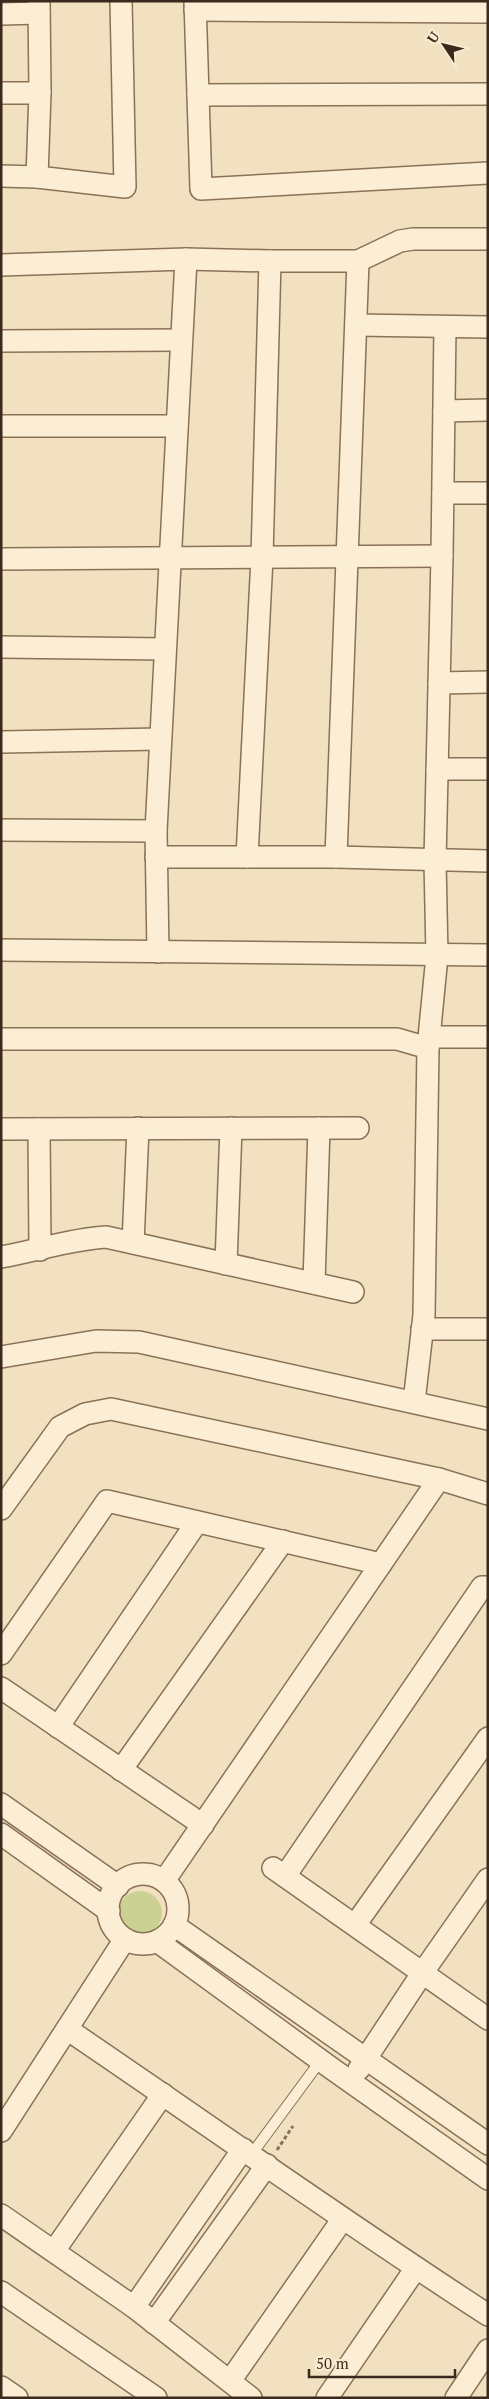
<svg xmlns="http://www.w3.org/2000/svg" width="489" height="2399" font-family="'PT Serif',serif">
	<style>
		.green { fill: #cbd093 }
		.lines { fill: none; stroke-linecap: round; stroke-linejoin: round }
		.lane-casing { stroke: #8b7156; stroke-width: 12 }
		.street-casing { stroke: #8b7156; stroke-width: 24 }
		.path { stroke: #8b7156; stroke-width: 3; stroke-dasharray: 4 2.5; stroke-linecap: butt }
		.lane { stroke: #fbeed4; stroke-width: 10 }
		.street { stroke: #fbeed4; stroke-width: 21 }
	</style>
	<rect width="100%" height="100%" fill="#f1e1c0"/>
	<!-- green -->
	<circle class="green" cx="140" cy="1913" r="22"/>
	<g class="lines">
		<defs>
			<path id="lane" d="M251 2155 321 2060"/>
			<g id="street">
				<path d="M195 1 201 189 488 173"/>
				<path d="M195 10 488 12"/>
				<path d="M1 14 39 13"/>
				<path d="M1 93H40"/>
				<path d="M198 95 488 94"/>
				<path d="M1 176 37 177 125 187 121 1"/>
				<path d="M37 177 40 93 39 1"/>
				<path d="M1 265 186 259 270 261"/>
				<path d="M356 325 488 327"/>
				<path d="M1 341 181 340"/>
				<path d="M444 411 488 410"/>
				<path d="M1 426H177"/>
				<path d="M443 493H488"/>
				<path d="M1 559 442 556"/>
				<path d="M1 647 165 649"/>
				<path d="M439 683 488 682"/>
				<path d="M1 742 160 739"/>
				<path d="M437 769H488"/>
				<path d="M1 830 156 831"/>
				<path d="M156 857H336L488 861"/>
				<path d="M247 857 262 557 270 261H358L400 241 413 239H488"/>
				<path d="M336 857 358 261"/>
				<path d="M1 950 488 955"/>
				<path d="M158 952 156 831 186 259"/>
				<path d="M429 1037H488"/>
				<path d="M1 1039H397L428 1048 424 1315 414 1402"/>
				<path d="M428 1048 437 956 435 861 442 556 445 327"/>
				<path d="M1 1129 358 1128"/>
				<path d="M39 1129 40 1250"/>
				<path d="M133 1243 138 1128"/>
				<path d="M1 1257C36 1251 70 1239 106 1237L353 1292"/>
				<path d="M226 1264 231 1128"/>
				<path d="M314 1283 319 1128"/>
				<path d="M422 1329H488"/>
				<path d="M1 1357 96 1341 139 1342 488 1419"/>
				<path d="M1 1509 60 1427 85 1414 111 1409 439 1479 488 1494"/>
				<path d="M1 1654 107 1501 381 1564"/>
				<path d="M1 1688 203 1825"/>
				<path d="M58 1727 197 1522"/>
				<path d="M121 1770 283 1541"/>
				<path d="M1 1804 118 1886"/>
				<path d="M1 1834 109 1911"/>
				<path d="M273 1868 488 2019"/>
				<circle cx="143" cy="1909" r="35"/>
				<path d="M285 1876 482 1587H488"/>
				<path d="M164 1881 439 1479"/>
				<path d="M174 1925 488 2144"/>
				<path d="M355 1925 488 1738"/>
				<path d="M157 1941 331 2068 488 2179"/>
				<path d="M67 2029C207 2124 346 2223 488 2315"/>
				<path d="M359 2069 423 1972 488 1879"/>
				<path d="M1 2131 125 1939"/>
				<path d="M243 2149 134 2307 251 2398"/>
				<path d="M1 2215 134 2307"/>
				<path d="M54 2251 163 2094"/>
				<path d="M1 2292 156 2398"/>
				<path d="M154 2323 267 2165"/>
				<path d="M230 2381 342 2220"/>
				<path d="M1 2387 17 2398"/>
				<path d="M327 2398 416 2268"/>
				<path d="M456 2398 488 2350"/>
			</g>
		</defs>
		<!-- lane casing -->
		<use href="#lane" class="lane-casing"/>
		<!-- street casing -->
		<use href="#street" class="street-casing"/>
		<!-- path -->
		<path class="path" d="M277 2150 293 2126"/>
		<!-- lane -->
		<use href="#lane" class="lane"/>
		<!-- street -->
		<use href="#street" class="street"/>
	</g>
	<!-- border -->
	<rect width="489" height="2399" fill="none" stroke="#3a291c" stroke-width="5"/>
	<!-- north arrow -->
	<g transform="translate(444 45) rotate(305)" stroke="#f8ebd0" stroke-width="4" paint-order="stroke">
	<path d="M0-4L9 19L0 12L-9 19Z" fill="#3a291c"/>
	<text y="-8" font-size="14" font-weight="bold" text-anchor="middle" fill="#3a291c">U</text>
	</g>
	<!-- scale -->
	<path d="M309 2369v8h146v-8" fill="none" stroke="#3a291c" stroke-width="2.5"/>
	<text x="316" y="2369" font-size="15" fill="#3a291c" stroke="#f8ebd0" stroke-width="4" paint-order="stroke">50 m</text>
</svg>
